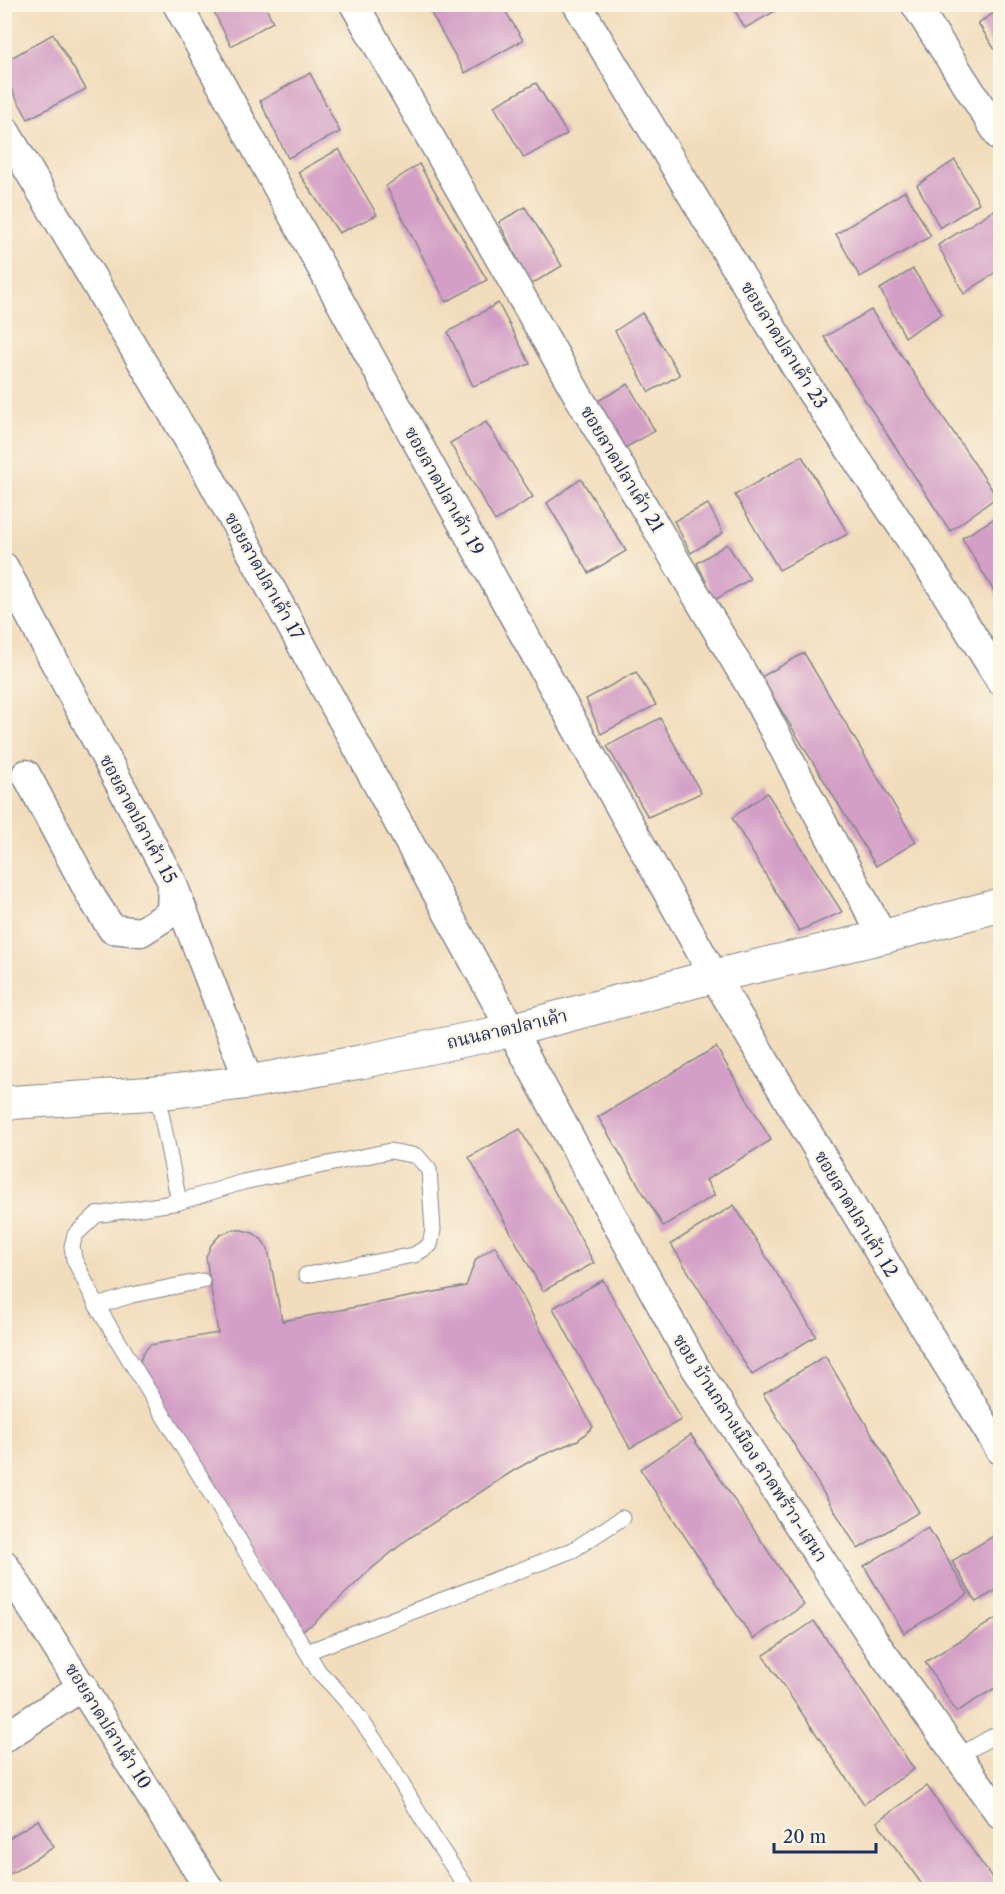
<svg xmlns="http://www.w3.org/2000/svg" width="1005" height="1894" font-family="'Libre Caslon Text','Noto Serif Thai',serif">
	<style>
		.building { fill: #d39fc6 }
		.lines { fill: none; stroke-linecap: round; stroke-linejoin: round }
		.lane-casing { stroke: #86868d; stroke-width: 17 }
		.street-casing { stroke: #86868d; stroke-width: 31 }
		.secondary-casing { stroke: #86868d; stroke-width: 35 }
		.lane { stroke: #fff; stroke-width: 15 }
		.street { stroke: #fff; stroke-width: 28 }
		.secondary { stroke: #fff; stroke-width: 33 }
		.labels { text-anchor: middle; stroke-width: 4.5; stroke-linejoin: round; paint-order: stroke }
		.street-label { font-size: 18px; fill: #1b2f5e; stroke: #fcf5e5 }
	</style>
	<rect width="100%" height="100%" fill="#fcf5e5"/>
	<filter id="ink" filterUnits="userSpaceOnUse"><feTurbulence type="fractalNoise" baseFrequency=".0167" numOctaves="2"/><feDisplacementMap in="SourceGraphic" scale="12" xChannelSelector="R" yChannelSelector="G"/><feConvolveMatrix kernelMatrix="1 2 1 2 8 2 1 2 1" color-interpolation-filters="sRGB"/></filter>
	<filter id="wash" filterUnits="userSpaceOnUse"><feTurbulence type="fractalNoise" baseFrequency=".008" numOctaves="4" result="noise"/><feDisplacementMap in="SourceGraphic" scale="24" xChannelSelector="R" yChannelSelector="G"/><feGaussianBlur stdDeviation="1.35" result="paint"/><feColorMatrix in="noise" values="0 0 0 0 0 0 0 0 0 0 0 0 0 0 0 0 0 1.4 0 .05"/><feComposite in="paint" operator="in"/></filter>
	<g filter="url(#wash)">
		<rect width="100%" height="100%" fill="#f1ddbc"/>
		<g id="blocks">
			<!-- building -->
			<g class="building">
				<path d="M210 4H264L273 22 231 46Z"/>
				<path d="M447 4H501L523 40 465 73 431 13Z"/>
				<path d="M731 4H788L745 28Z"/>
				<path d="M1000 9V58L978 23Z"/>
				<path d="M53 34 86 89 28 119 4 76V62Z"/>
				<path d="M310 73 340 132 288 158 260 101Z"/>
				<path d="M536 83 567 134 524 158 494 106Z"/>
				<path d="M339 149 377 215 339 233 298 172Z"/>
				<path d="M955 160 979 203 940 228 917 185Z"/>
				<path d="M419 164 487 280 446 302 386 186Z"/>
				<path d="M905 191 931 236 860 277 836 234Z"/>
				<path d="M525 207 562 266 530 285 499 222Z"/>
				<path d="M994 210 1000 220V269L964 294 938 245Z"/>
				<path d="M913 269 942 314 905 337 880 289Z"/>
				<path d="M498 303 530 364 473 386 448 332Z"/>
				<path d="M871 310 997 497 950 531 824 337Z"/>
				<path d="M642 313 680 375 649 392 615 331Z"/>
				<path d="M628 384 655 431 623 449 596 402Z"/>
				<path d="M486 422 533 497 495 521 450 443Z"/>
				<path d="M802 456 848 534 779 570 735 495Z"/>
				<path d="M581 479 626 551 589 573 547 503Z"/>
				<path d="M708 504 723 533 691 553 674 521Z"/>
				<path d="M1000 515V601L962 538Z"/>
				<path d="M727 544 750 579 715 600 697 563Z"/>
				<path d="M804 653 916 842 876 866 761 677Z"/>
				<path d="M636 672 656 705 601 734 586 699Z"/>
				<path d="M660 718 701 793 648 817 607 746Z"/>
				<path d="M767 793 842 912 799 931 732 818Z"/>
				<path d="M716 1047 771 1140 706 1180 715 1195 663 1226 598 1117Z"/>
				<path d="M520 1129 594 1263 543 1291 469 1157Z"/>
				<path d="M734 1205 816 1336 752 1375 671 1244Z"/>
				<path d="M232 1230H242L253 1233 262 1240 268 1249 282 1321 466 1286 476 1259 495 1246 593 1427 578 1440 534 1459 513 1471 408 1539 370 1570 313 1624 297 1633 139 1364 143 1353 150 1345 218 1333 206 1257 211 1245 220 1235Z"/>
				<path d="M603 1280 681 1420 630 1448 553 1308Z"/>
				<path d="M825 1356 919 1512 858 1549 763 1394Z"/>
				<path d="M691 1435 804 1605 753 1639 640 1469Z"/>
				<path d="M928 1527 968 1594 904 1633 864 1566Z"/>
				<path d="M1000 1532V1588L976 1602 952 1561Z"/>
				<path d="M1000 1616V1685L956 1712 925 1662Z"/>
				<path d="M814 1621 914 1769 864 1804 763 1656Z"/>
				<path d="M927 1786 1000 1889V1890H926L877 1822Z"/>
				<path d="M38 1820 54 1847 4 1878V1841Z"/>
			</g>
		</g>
	</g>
	<g filter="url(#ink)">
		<use href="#blocks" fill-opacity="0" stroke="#86868d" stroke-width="1.5"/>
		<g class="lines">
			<defs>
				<g id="lane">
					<path d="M157 1093 179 1202"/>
					<path d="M306 1275 414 1255 430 1245 433 1230 429 1170 417 1156 390 1151 243 1182 179 1202 96 1215 75 1235 72 1246 74 1259 97 1306 319 1672C368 1718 397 1778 432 1835 444 1854 456 1871 468 1890"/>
					<path d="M97 1306 132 1295 202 1281"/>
					<path d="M307 1652 573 1550 622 1518"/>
					<path d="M957 1757 1000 1732"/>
				</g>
				<g id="street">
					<path d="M177 4 407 424 714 976 921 1322 1000 1450"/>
					<path d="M354 4 580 399 752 689 883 937"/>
					<path d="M577 4 806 384 939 582 1000 680"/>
					<path d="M915 4 1000 137"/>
					<path d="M4 129 204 466 695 1367 879 1648 1000 1814"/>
					<path d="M4 567 172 882 249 1082"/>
					<path d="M26 774 92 898 112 929 141 932 171 913 172 882"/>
					<path d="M4 1564 210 1890"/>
					<path d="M4 1738 83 1686"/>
				</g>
				<path id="secondary" d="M4 1103 157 1093 249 1082 360 1062 512 1030 714 976 883 937 1000 905"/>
			</defs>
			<!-- lane casing -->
			<use href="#lane" class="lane-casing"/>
			<!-- street casing -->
			<use href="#street" class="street-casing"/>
			<!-- secondary casing -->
			<use href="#secondary" class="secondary-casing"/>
			<!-- lane -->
			<use href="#lane" class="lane"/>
			<!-- street -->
			<use href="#street" class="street"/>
			<!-- secondary -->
			<use href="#secondary" class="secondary"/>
		</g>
	</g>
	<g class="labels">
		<!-- street labels -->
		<g class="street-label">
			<text transform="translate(784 345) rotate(58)" y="6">ซอยลาดปลาเค้า 23</text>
			<text transform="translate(622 469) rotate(59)" y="6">ซอยลาดปลาเค้า 21</text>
			<text transform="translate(444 491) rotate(61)" y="6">ซอยลาดปลาเค้า 19</text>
			<text transform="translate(264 576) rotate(61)" y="6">ซอยลาดปลาเค้า 17</text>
			<text transform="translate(138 819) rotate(62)" y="6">ซอยลาดปลาเค้า 15</text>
			<text transform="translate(507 1029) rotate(-13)" y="6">ถนนลาดปลาเค้า</text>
			<text transform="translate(856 1214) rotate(59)" y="6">ซอยลาดปลาเค้า 12</text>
			<text transform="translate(750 1448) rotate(57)" y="6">ซอย บ้านกลางเมือง ลาดพร้าว-เสนา</text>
			<text transform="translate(108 1726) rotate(58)" y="6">ซอยลาดปลาเค้า 10</text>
		</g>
	</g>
	<!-- margin -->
	<rect width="1005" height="1894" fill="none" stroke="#fcf5e5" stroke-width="24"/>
	<!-- scale -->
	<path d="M774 1843v9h102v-9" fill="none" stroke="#1b2f5e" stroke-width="3"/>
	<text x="783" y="1843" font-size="18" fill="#1b2f5e" stroke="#fcf5e5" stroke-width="4.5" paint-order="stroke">20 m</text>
</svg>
